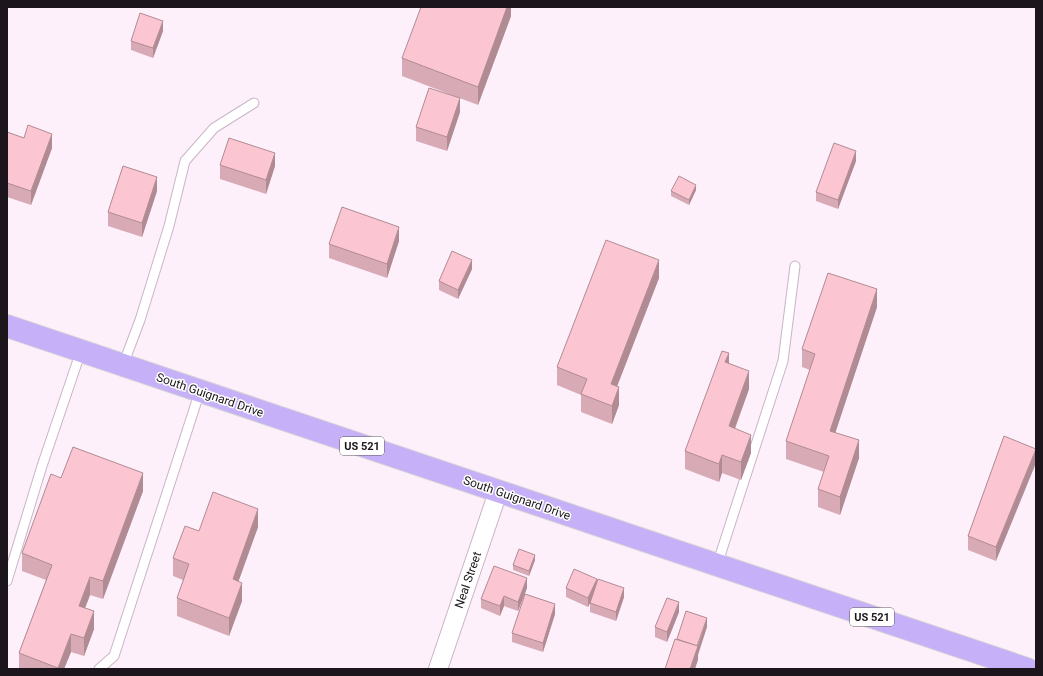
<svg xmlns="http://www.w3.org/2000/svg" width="1043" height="676" font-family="Roboto,sans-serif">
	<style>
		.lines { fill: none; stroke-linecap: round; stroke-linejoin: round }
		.service-casing { stroke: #c9b5c7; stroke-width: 11 }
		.minor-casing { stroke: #c9b5c7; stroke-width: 20 }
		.trunk-casing { stroke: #d6d5d6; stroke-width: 24 }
		.service { stroke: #fff; stroke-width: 9 }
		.minor { stroke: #fff; stroke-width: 18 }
		.trunk { stroke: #c6b0f8; stroke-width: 22 }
		.wall { fill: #d8aab5 }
		.shaded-wall { fill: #b08b93 }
		.building { fill: #fbc6d2; stroke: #b08b93 }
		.labels { text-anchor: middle; stroke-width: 3; stroke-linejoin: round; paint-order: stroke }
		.shield { fill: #fff; stroke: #605b5f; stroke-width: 1 }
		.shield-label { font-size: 11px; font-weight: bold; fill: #1c151b }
		.street-label { font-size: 12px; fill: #1c151b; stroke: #fff }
	</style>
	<rect width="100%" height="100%" fill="#fdf0fb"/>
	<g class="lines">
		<defs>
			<g id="service">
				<path d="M123 365 140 320 169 226 185 161 214 128 254 103"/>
				<path d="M717 565 783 361 795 266"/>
				<path d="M7 581 42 466 81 351"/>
				<path d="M99 669 114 656 200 391"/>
			</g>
			<path id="minor" d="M438 669 498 492"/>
			<path id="trunk" d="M7 326 1027 669"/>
		</defs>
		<!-- service casing -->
		<use href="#service" class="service-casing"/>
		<!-- minor casing -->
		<use href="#minor" class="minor-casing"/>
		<!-- trunk casing -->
		<use href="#trunk" class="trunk-casing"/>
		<!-- service -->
		<use href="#service" class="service"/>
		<!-- minor -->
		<use href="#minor" class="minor"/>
		<!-- trunk -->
		<use href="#trunk" class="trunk"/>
	</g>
	<!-- wall -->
	<g class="wall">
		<path d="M511 7V16L478 105 402 76V58Z"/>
		<path d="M163 31 153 58 131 50V41Z"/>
		<path d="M460 112 447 151 416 141V127Z"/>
		<path d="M7 132 52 148 31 205 7 197Z"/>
		<path d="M856 161 838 209 816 201V192Z"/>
		<path d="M220 165 275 166 266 194 220 179Z"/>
		<path d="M696 190 689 205 671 196V191Z"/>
		<path d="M157 191 142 237 108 226V212Z"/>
		<path d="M399 241 387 278 329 258V244Z"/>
		<path d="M472 269 458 299 439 290V281Z"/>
		<path d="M659 278 617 386 619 405 612 424 581 412V395L557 385V367Z"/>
		<path d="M877 307 835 432 859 458 840 515 818 507V489L824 472 786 459V441L810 370 802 367V349Z"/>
		<path d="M729 363 749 389 735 429 751 453 741 480 722 473 719 482 685 469V451Z"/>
		<path d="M1004 436 996 561 968 550V536Z"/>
		<path d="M61 478 143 491 103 599 90 595 85 608 94 629 84 656 71 652 64 669H19V653L46 580 22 571V553Z"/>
		<path d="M258 527 238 581 242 601 229 636 177 616V598L183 580 173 576V558L199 531Z"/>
		<path d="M535 560 529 576 513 570V565Z"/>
		<path d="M597 583 624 597 616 621 590 612V603L588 607 566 597V588Z"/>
		<path d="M527 588 518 611 504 606 500 616 481 608V599Z"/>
		<path d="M679 612 667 642 655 637V627Z"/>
		<path d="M555 614 543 652 512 642V633Z"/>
	</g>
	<!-- shaded-wall -->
	<g class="shaded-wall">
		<path d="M507 7H511V16L478 105V87Z"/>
		<path d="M163 21V31L153 58V48Z"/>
		<path d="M460 98V112L447 151V137Z"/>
		<path d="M52 134V148L31 205V191Z"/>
		<path d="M856 151V161L838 209V200Z"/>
		<path d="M275 153V166L266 194V180Z"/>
		<path d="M157 177V191L142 237V223Z"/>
		<path d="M696 185V190L689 205V200Z"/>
		<path d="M399 227V241L387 278V264Z"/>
		<path d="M472 260V269L458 299V290Z"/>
		<path d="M659 260V278L611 402V384Z"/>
		<path d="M877 289V307L830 449V431Z"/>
		<path d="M729 353V371L725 362Z"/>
		<path d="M749 371V389L729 444V426Z"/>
		<path d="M619 387V405L612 424V406Z"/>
		<path d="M751 435V453L741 480V462Z"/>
		<path d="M859 440V458L840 515V497Z"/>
		<path d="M1036 449V463L996 561V547Z"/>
		<path d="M722 455V473L719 482V464Z"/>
		<path d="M143 473V491L103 599V581Z"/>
		<path d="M258 509V527L233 597V579Z"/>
		<path d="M535 555V560L529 576V571Z"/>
		<path d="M90 577V595L79 624V606Z"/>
		<path d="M527 578V588L518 611V602Z"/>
		<path d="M597 579V589L588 607V598Z"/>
		<path d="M242 583V601L229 636V618Z"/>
		<path d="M624 588V597L616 621V612Z"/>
		<path d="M504 596V606L500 616V606Z"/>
		<path d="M679 602V612L667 642V632Z"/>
		<path d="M555 604V614L543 652V643Z"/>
		<path d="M94 611V629L84 656V638Z"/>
		<path d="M707 618V627L698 655V660L695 669H690Z"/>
		<path d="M71 634V652L64 669H58Z"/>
	</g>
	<!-- building -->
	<g class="building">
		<path d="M421 7H507L478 87 402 58Z"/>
		<path d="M140 13 163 21 153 48 131 41Z"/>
		<path d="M429 88 460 98 447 137 416 127Z"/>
		<path d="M28 125 52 134 31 191 7 183V132L24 138Z"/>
		<path d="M229 138 275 153 266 180 220 165Z"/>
		<path d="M834 143 856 151 838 200 816 192Z"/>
		<path d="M123 166 157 177 142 223 108 212Z"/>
		<path d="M679 176 696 185 689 200 671 191Z"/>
		<path d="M342 207 399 227 387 264 329 244Z"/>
		<path d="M606 240 659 260 611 384 619 387 612 406 581 394 587 379 557 367Z"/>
		<path d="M452 251 472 260 458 290 439 281Z"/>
		<path d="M828 273 877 289 830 431 859 440 840 497 818 489 829 456 786 441 815 354 802 349Z"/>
		<path d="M722 351 729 353 725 362 749 371 729 426 751 435 741 462 722 455 719 464 685 451Z"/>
		<path d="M1004 436 1036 449 996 547 968 536Z"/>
		<path d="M73 447 143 473 103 581 90 577 79 606 94 611 84 638 71 634 58 668 19 653 52 565 22 553 51 474 61 478Z"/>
		<path d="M213 492 258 509 233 579 242 583 229 618 177 598 189 564 173 558 185 526 199 531Z"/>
		<path d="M519 549 535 555 529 571 513 565Z"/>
		<path d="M494 566 527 578 518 602 504 596 500 606 481 599Z"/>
		<path d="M574 569 597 579 588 598 566 588Z"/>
		<path d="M598 579 624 588 616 612 590 603Z"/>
		<path d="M525 594 555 604 543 643 512 633Z"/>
		<path d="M667 598 679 602 667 632 655 627Z"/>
		<path d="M686 611 707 618 697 646 677 639Z"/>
		<path d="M675 639 698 646 690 669H665Z"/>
	</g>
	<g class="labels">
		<!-- shield labels -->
		<g class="shield">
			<rect x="340" y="437" width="44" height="18" rx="3"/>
			<rect x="850" y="608" width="44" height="18" rx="3"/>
		</g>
		<g class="shield-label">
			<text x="362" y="450">US 521</text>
			<text x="872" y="621">US 521</text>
		</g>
		<!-- street labels -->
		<g class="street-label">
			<text transform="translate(210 395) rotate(19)" y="4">South Guignard Drive</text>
			<text transform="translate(517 498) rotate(19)" y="4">South Guignard Drive</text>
			<text transform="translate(468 580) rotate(-71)" y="4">Neal Street</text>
		</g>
	</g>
	<!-- border -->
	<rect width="1043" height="676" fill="none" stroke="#1c151b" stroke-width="16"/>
</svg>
